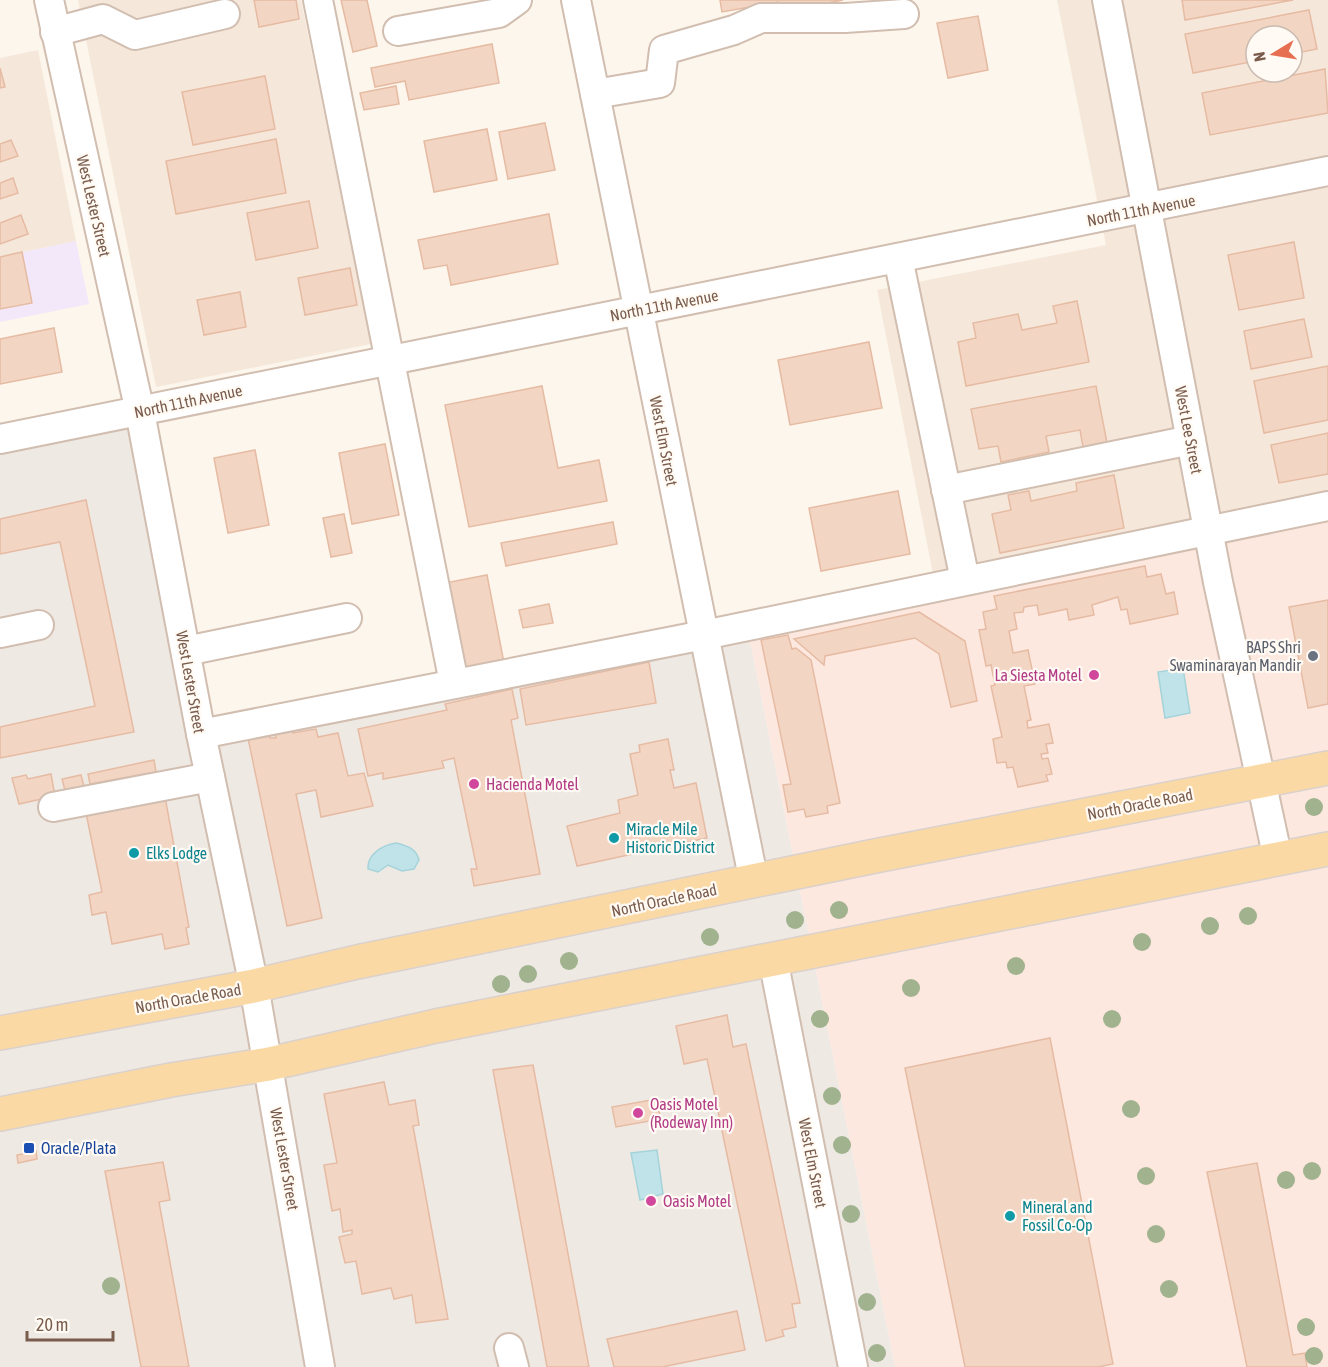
<svg xmlns="http://www.w3.org/2000/svg" width="1328" height="1367" font-family="'Asap Condensed',sans-serif">
	<style>
		.residential { fill: #f5e8da; fill-rule: evenodd }
		.commercial { fill: #fde8e0 }
		.industrial { fill: #efe9e4 }
		.education { fill: #f3e8fa }
		.water { fill: #bfe3e8; stroke: #a5d3da; stroke-width: 1.5 }
		.building { fill: #f3d5c3; stroke: #e6bba3; stroke-width: 1.5 }
		.lines { fill: none; stroke-linecap: round; stroke-linejoin: round }
		.minor-casing { stroke: #d1beb0; stroke-width: 32 }
		.major-casing { stroke: #dad1cd; stroke-width: 36 }
		.minor { stroke: #fff; stroke-width: 28 }
		.major { stroke: #fbd9a5; stroke-width: 33 }
		.tree { fill: #a0b28e }
		.worship-dot { fill: #6b7280; stroke: #fffaf3; stroke-width: 2 }
		.hotel-dot { fill: #d1479c; stroke: #fffaf3; stroke-width: 2 }
		.culture-dot { fill: #0f9aa8; stroke: #fffaf3; stroke-width: 2 }
		.transit-dot { fill: #1a4fb4; stroke: #fffaf3; stroke-width: 2 }
		.labels { text-anchor: middle; stroke-width: 4.5; stroke-linejoin: round; paint-order: stroke }
		.street-label { font-size: 16px; fill: #7a5c4d; stroke: #fffaf3 }
		.worship-label { font-size: 16px; fill: #5b616d; stroke: #fffaf3; text-anchor: end }
		.hotel-label { font-size: 16px; fill: #b23c85; stroke: #fffaf3; text-anchor: start }
		.culture-label { font-size: 16px; fill: #0d838f; stroke: #fffaf3; text-anchor: start }
		.transit-label { font-size: 16px; fill: #164399; stroke: #fffaf3; text-anchor: start }
	</style>
	<rect width="100%" height="100%" fill="#fdf6ec"/>
	<!-- residential -->
	<g class="residential">
		<path d="M78 0H301L371 344 156 387Z"/>
		<path d="M1057 0H1328V516L937 594 877 290 1106 245ZM1256 36H1292V72H1256Z"/>
		<path d="M38 50 76 241 0 257V58Z"/>
	</g>
	<!-- commercial -->
	<path class="commercial" d="M1328 516V1367H895L748 631Z"/>
	<!-- industrial -->
	<path class="industrial" d="M140 412 201 734 747 626 895 1367H0V439Z"/>
	<!-- education -->
	<path class="education" d="M76 241 89 304 0 322V257Z"/>
	<!-- water -->
	<g class="water">
		<path d="M1183 668 1190 713 1165 718 1158 672Z"/>
		<path d="M396 843C407 846 416 848 419 860L414 869 402 871 388 865 378 872 368 869C367 854 383 845 396 843Z"/>
		<path d="M657 1150 663 1194 640 1200 631 1153Z"/>
	</g>
	<!-- building -->
	<g class="building">
		<path d="M254 0H296L299 19 259 27Z"/>
		<path d="M341 0H367L377 46 353 52Z"/>
		<path d="M720 0H843L780 12 778 2 722 12Z"/>
		<path d="M1182 0H1293L1185 20Z"/>
		<path d="M1309 10 1317 49 1292 54V36H1256V61L1193 73 1185 34Z"/>
		<path d="M978 16 988 70 948 78 937 23Z"/>
		<path d="M492 44 499 83 409 100 405 81 375 87 371 68Z"/>
		<path d="M0 68 5 87 0 88Z"/>
		<path d="M1325 69 1328 113 1210 135 1202 93Z"/>
		<path d="M265 76 275 129 193 145 182 92Z"/>
		<path d="M396 86 399 104 364 110 360 93Z"/>
		<path d="M545 123 555 170 508 179 499 132Z"/>
		<path d="M487 129 497 180 434 192 424 141Z"/>
		<path d="M276 139 286 193 176 214 166 161Z"/>
		<path d="M11 140 18 156 0 162V144Z"/>
		<path d="M13 178 18 193 0 199V183Z"/>
		<path d="M309 201 318 248 256 260 247 213Z"/>
		<path d="M549 214 558 264 451 285 447 265 424 269 418 240Z"/>
		<path d="M21 215 28 234 0 244V223Z"/>
		<path d="M1294 242 1304 298 1239 310 1228 255Z"/>
		<path d="M22 252 32 303 0 309V257Z"/>
		<path d="M350 268 357 305 305 315 298 278Z"/>
		<path d="M240 292 246 327 204 335 197 300Z"/>
		<path d="M1077 301 1089 362 966 386 958 342 976 338 973 323 1018 314 1022 330 1057 323 1053 306Z"/>
		<path d="M1304 319 1312 357 1251 369 1244 331Z"/>
		<path d="M54 328 62 372 0 384V339Z"/>
		<path d="M869 342 882 408 790 425 778 360Z"/>
		<path d="M1328 366V420L1264 433 1254 381Z"/>
		<path d="M542 386 558 468 599 460 607 501 469 527 445 405Z"/>
		<path d="M1096 386 1107 443 1083 447 1080 430 1046 436 1049 452 1001 462 998 446 979 449 971 409Z"/>
		<path d="M1328 433V474L1279 483 1271 445Z"/>
		<path d="M385 444 399 515 352 524 339 453Z"/>
		<path d="M255 450 269 525 228 533 214 458Z"/>
		<path d="M1114 475 1124 528 1000 553 992 514 1011 510 1008 495 1029 491 1031 501 1077 491 1076 483Z"/>
		<path d="M898 491 910 554 821 571 809 508Z"/>
		<path d="M86 500 134 732 0 758V727L95 706 60 542 0 554V519Z"/>
		<path d="M344 514 352 553 331 557 323 518Z"/>
		<path d="M613 522 617 544 506 566 501 543Z"/>
		<path d="M1145 566 1147 577 1161 574 1166 594 1174 592 1178 614 1130 624 1127 609 1121 610 1118 597 1092 605 1094 615 1069 620 1067 609 1039 615 1037 605 1024 607 1023 612 1014 613 1017 629 1009 631 1013 653 1028 650 1035 684 1024 686 1031 720 1027 721 1028 728 1049 724 1053 743 1046 744 1048 753 1041 754 1042 759 1048 758 1052 774 1046 775 1048 781 1018 787 1013 767 1007 768 1006 762 997 763 993 739 1002 737 991 686 995 685 991 665 986 666 979 630 986 629 983 612 997 609 994 596Z"/>
		<path d="M487 575 504 663 462 671 445 583Z"/>
		<path d="M1328 600V704L1308 708 1289 607Z"/>
		<path d="M549 604 553 623 523 628 519 610Z"/>
		<path d="M919 612 965 641 977 701 951 707 939 654 915 638 825 656 824 665 794 639Z"/>
		<path d="M788 635 792 649 796 648 811 660 840 803 827 806 828 813 806 817 804 809 788 812 783 785 791 784 761 640Z"/>
		<path d="M649 662 656 703 526 725 520 689Z"/>
		<path d="M512 689 518 718 511 720 540 874 474 886 471 869H477L454 758 442 761 444 768 383 779V773L368 776 358 729 447 710 445 704Z"/>
		<path d="M292 727 293 733 316 729 318 737 338 733 348 776 364 773 373 806 321 817 316 790 296 794 322 918 287 926 248 738 268 734 270 738H276L274 730Z"/>
		<path d="M668 739 674 770H670L674 788 696 783 707 838 577 866 567 826 620 813 618 800 638 795 630 754 640 752 639 745Z"/>
		<path d="M154 760 156 772 90 784 88 774Z"/>
		<path d="M51 774 55 796 19 804 12 778 26 775 28 779Z"/>
		<path d="M81 775 85 790 66 794 62 779Z"/>
		<path d="M165 797 189 927 186 928 189 944 165 949 162 934 112 944 106 912 92 915 89 895 102 892 86 813Z"/>
		<path d="M727 1015 733 1047 746 1044 800 1303 792 1304 796 1327 782 1330 784 1336 766 1341 707 1059 684 1064 676 1026Z"/>
		<path d="M1050 1038 1113 1364 1098 1367H965L905 1068Z"/>
		<path d="M533 1065 589 1367H547L493 1070Z"/>
		<path d="M384 1082 389 1105 415 1100 419 1125 413 1126 448 1319 416 1323 412 1295 394 1299 391 1288 362 1294 356 1261 345 1263 339 1237 352 1234V1230L343 1232 340 1209 332 1211 324 1165 337 1163 324 1094Z"/>
		<path d="M656 1099 661 1119 616 1127 612 1107Z"/>
		<path d="M36 1151 37 1159 18 1163 17 1155Z"/>
		<path d="M163 1162 170 1200 159 1202 189 1367H141L105 1171Z"/>
		<path d="M1257 1163 1293 1355 1305 1353 1307 1367H1247L1207 1172Z"/>
		<path d="M737 1311 745 1350 662 1367H614L607 1339Z"/>
	</g>
	<g class="lines">
		<defs>
			<g id="minor">
				<path d="M49 0 140 412 201 734 254 986 320 1367"/>
				<path d="M318 0 454 683"/>
				<path d="M576 0 754 882"/>
				<path d="M1107 0 1218 582 1278 859"/>
				<path d="M398 31 499 13 517 0"/>
				<path d="M55 32 103 19 135 35 225 14"/>
				<path d="M595 94 660 83 664 50 734 30 761 18H845L904 14"/>
				<path d="M898 258 965 580"/>
				<path d="M0 439 1328 171"/>
				<path d="M946 490 1191 440"/>
				<path d="M0 633 39 625"/>
				<path d="M186 651 347 618"/>
				<path d="M201 734 704 635 1328 506"/>
				<path d="M53 807 210 777"/>
				<path d="M773 959 853 1367"/>
				<path d="M509 1348 514 1367"/>
			</g>
			<g id="major">
				<path d="M0 1033 254 986 357 962 875 856 1328 768"/>
				<path d="M0 1114 171 1080 269 1064 436 1026 1328 849"/>
			</g>
		</defs>
		<!-- minor casing -->
		<use href="#minor" class="minor-casing"/>
		<!-- major casing -->
		<use href="#major" class="major-casing"/>
		<!-- minor -->
		<use href="#minor" class="minor"/>
		<!-- major -->
		<use href="#major" class="major"/>
	</g>
	<!-- trees -->
	<g class="tree">
		<circle cx="1314" cy="807" r="9"/>
		<circle cx="839" cy="910" r="9"/>
		<circle cx="1248" cy="916" r="9"/>
		<circle cx="795" cy="920" r="9"/>
		<circle cx="1210" cy="926" r="9"/>
		<circle cx="710" cy="937" r="9"/>
		<circle cx="1142" cy="942" r="9"/>
		<circle cx="569" cy="961" r="9"/>
		<circle cx="1016" cy="966" r="9"/>
		<circle cx="528" cy="974" r="9"/>
		<circle cx="501" cy="984" r="9"/>
		<circle cx="911" cy="988" r="9"/>
		<circle cx="820" cy="1019" r="9"/>
		<circle cx="1112" cy="1019" r="9"/>
		<circle cx="832" cy="1096" r="9"/>
		<circle cx="1131" cy="1109" r="9"/>
		<circle cx="842" cy="1145" r="9"/>
		<circle cx="1312" cy="1171" r="9"/>
		<circle cx="1146" cy="1176" r="9"/>
		<circle cx="1286" cy="1180" r="9"/>
		<circle cx="851" cy="1214" r="9"/>
		<circle cx="1156" cy="1234" r="9"/>
		<circle cx="111" cy="1286" r="9"/>
		<circle cx="1169" cy="1289" r="9"/>
		<circle cx="867" cy="1302" r="9"/>
		<circle cx="1306" cy="1327" r="9"/>
		<circle cx="877" cy="1353" r="9"/>
		<circle cx="1314" cy="1356" r="9"/>
	</g>
	<!-- markers -->
	<circle class="worship-dot" cx="1313" cy="656" r="6"/>
	<g class="hotel-dot">
		<circle cx="1094" cy="675" r="6"/>
		<circle cx="474" cy="784" r="6"/>
		<circle cx="638" cy="1113" r="6"/>
		<circle cx="651" cy="1201" r="6"/>
	</g>
	<g class="culture-dot">
		<circle cx="614" cy="838" r="6"/>
		<circle cx="134" cy="853" r="6"/>
		<circle cx="1010" cy="1216" r="6"/>
	</g>
	<rect class="transit-dot" x="23" y="1142" width="12" height="12" rx="3"/>
	<g class="labels">
		<!-- street labels -->
		<g class="street-label">
			<text transform="translate(94 206) rotate(77)" y="6">West Lester Street</text>
			<text transform="translate(1141 210) rotate(-11)" y="6">North 11th Avenue</text>
			<text transform="translate(664 305) rotate(-11)" y="6">North 11th Avenue</text>
			<text transform="translate(188 401) rotate(-12)" y="6">North 11th Avenue</text>
			<text transform="translate(1189 430) rotate(79)" y="6">West Lee Street</text>
			<text transform="translate(664 441) rotate(79)" y="6">West Elm Street</text>
			<text transform="translate(191 682) rotate(80)" y="6">West Lester Street</text>
			<text transform="translate(1140 804) rotate(-11)" y="6">North Oracle Road</text>
			<text transform="translate(664 900) rotate(-12)" y="6">North Oracle Road</text>
			<text transform="translate(188 998) rotate(-10)" y="6">North Oracle Road</text>
			<text transform="translate(285 1159) rotate(80)" y="6">West Lester Street</text>
			<text transform="translate(813 1163) rotate(79)" y="6">West Elm Street</text>
		</g>
		<!-- worship labels -->
		<g class="worship-label">
			<text x="1301" y="653">BAPS Shri<tspan x="1301" dy="18">Swaminarayan Mandir</tspan></text>
		</g>
		<!-- hotel labels -->
		<g class="hotel-label">
			<text x="1082" y="681" text-anchor="end">La Siesta Motel</text>
			<text x="486" y="790">Hacienda Motel</text>
			<text x="650" y="1110">Oasis Motel<tspan x="650" dy="18">(Rodeway Inn)</tspan></text>
			<text x="663" y="1207">Oasis Motel</text>
		</g>
		<!-- culture labels -->
		<g class="culture-label">
			<text x="626" y="835">Miracle Mile<tspan x="626" dy="18">Historic District</tspan></text>
			<text x="146" y="859">Elks Lodge</text>
			<text x="1022" y="1213">Mineral and<tspan x="1022" dy="18">Fossil Co-Op</tspan></text>
		</g>
		<!-- transit labels -->
		<g class="transit-label">
			<text x="41" y="1154">Oracle/Plata</text>
		</g>
	</g>
	<!-- north arrow -->
	<g transform="translate(1274 54) rotate(259)"><circle r="28" fill="#fffaf3" stroke="#cabbb1" stroke-width="1.5"/>
	<path d="M0-4.5L10 22L0 15L-10 22Z" fill="#e76f51"/>
	<text y="-9" font-size="16" font-weight="bold" text-anchor="middle" fill="#7a5c4d">N</text>
	</g>
	<!-- scale -->
	<path d="M27 1331v9h86v-9" fill="none" stroke="#7a5c4d" stroke-width="3"/>
	<text x="36" y="1331" font-size="18" fill="#7a5c4d" stroke="#fffaf3" stroke-width="4.5" paint-order="stroke">20 m</text>
</svg>
